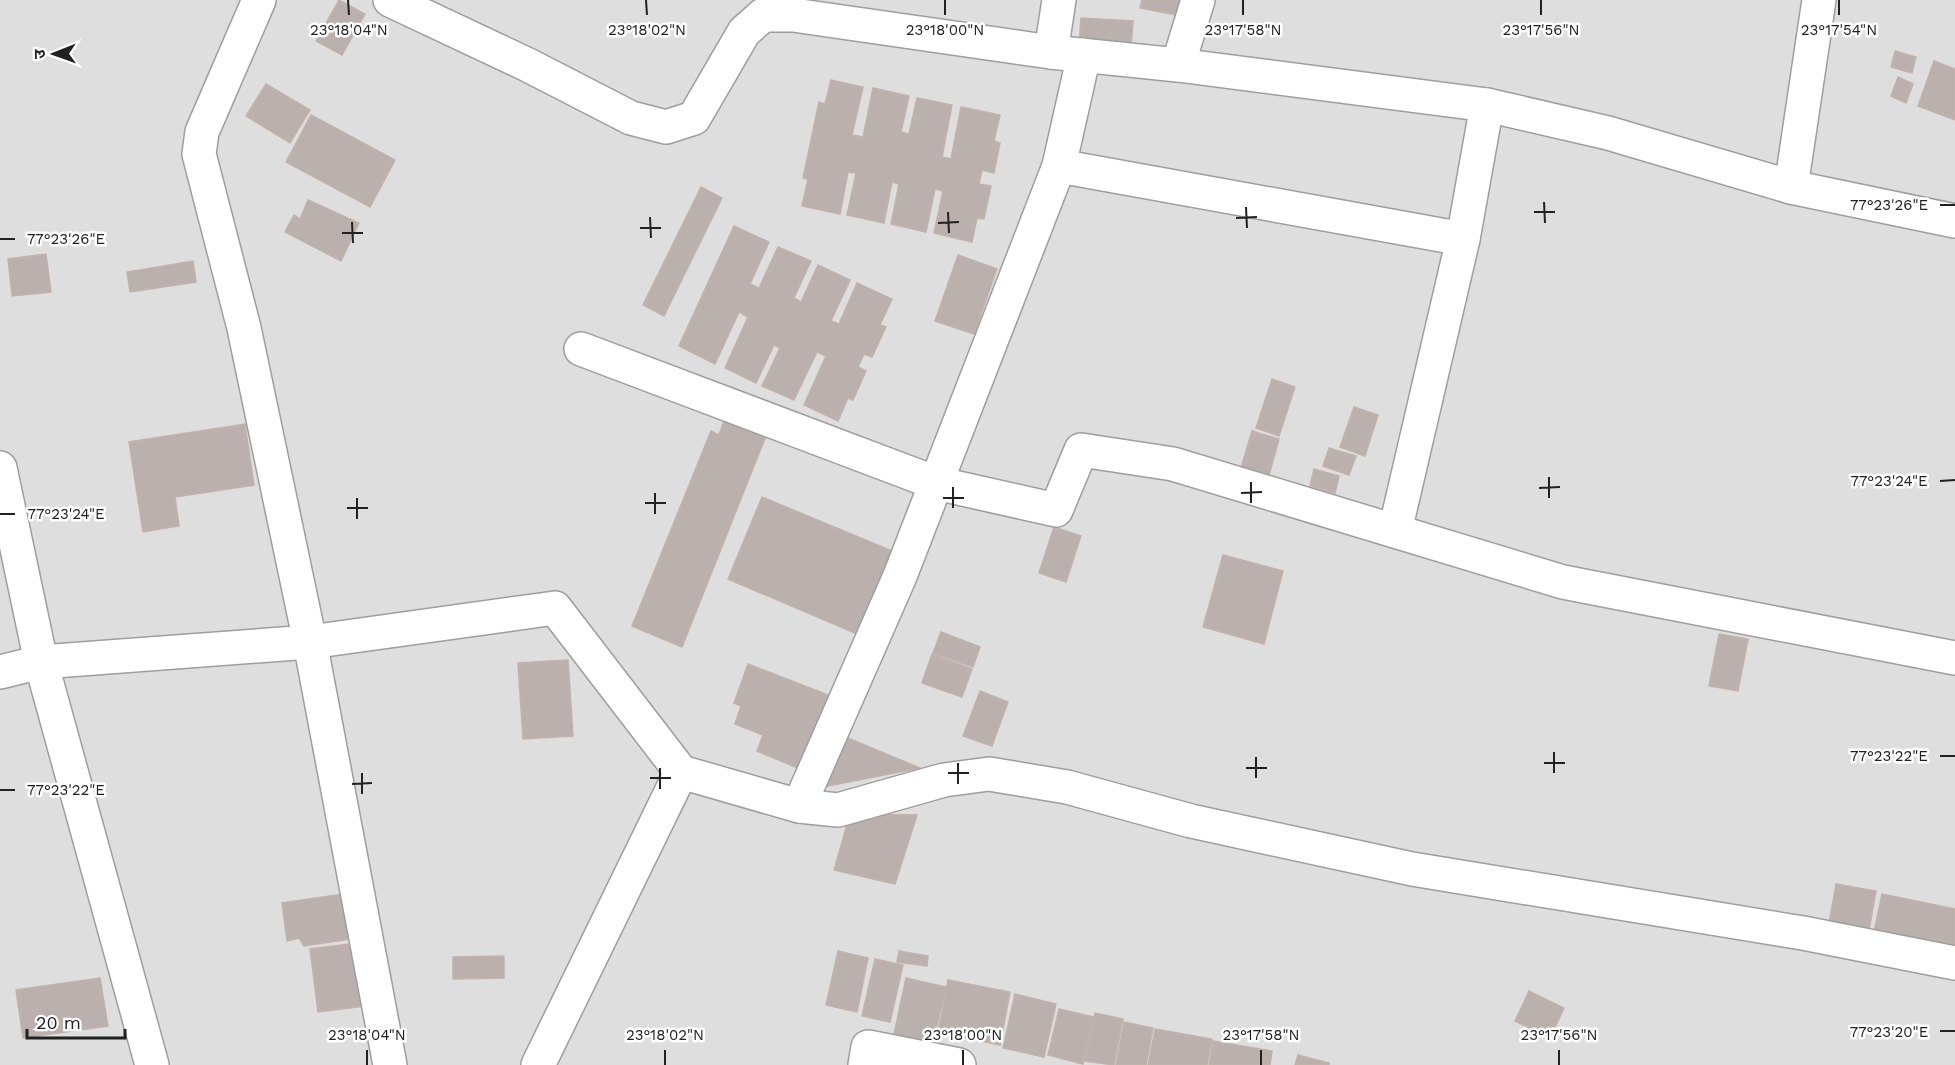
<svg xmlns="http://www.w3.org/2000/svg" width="1955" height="1065" font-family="'Work Sans','Noto Sans Devanagari',sans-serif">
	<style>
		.residential { fill: #dfdedf }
		.building { fill: #bab1ae; stroke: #c2b2ac; stroke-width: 1.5 }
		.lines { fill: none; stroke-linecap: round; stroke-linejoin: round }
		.minor-casing { stroke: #9e9e9e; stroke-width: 36 }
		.minor { stroke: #fff; stroke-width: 33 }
		.ticks { fill: none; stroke: #212121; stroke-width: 2 }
		.ticks-label { font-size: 15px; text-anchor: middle; fill: #212121; stroke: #fff; stroke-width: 5; stroke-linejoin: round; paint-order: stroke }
	</style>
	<rect width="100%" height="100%" fill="#f1ede9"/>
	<!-- residential -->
	<rect class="residential" x="0" y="0" width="1955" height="1065"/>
	<!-- building -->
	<g class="building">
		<path d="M339 0 365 14 342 55 316 41Z"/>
		<path d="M1142 0H1179L1177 15 1140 8Z"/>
		<path d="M1081 18 1133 21 1131 48 1079 45Z"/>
		<path d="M1895 51 1916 57 1912 73 1891 67Z"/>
		<path d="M1934 61 1955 69V120L1918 106Z"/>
		<path d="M1898 77 1913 84 1906 103 1891 96Z"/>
		<path d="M831 80 863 87 852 135 863 137 873 88 909 96 901 132 909 134 917 98 952 105 942 157 951 159 961 107 1000 115 994 141 1000 143 994 173 982 170 979 184 991 186 984 219 977 218 972 242 934 233 943 191 935 189 926 232 891 224 899 184 892 182 884 223 847 215 856 173 848 172 840 214 802 206 808 179 803 178 819 102 825 104Z"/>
		<path d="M266 84 310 110 290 143 246 116Z"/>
		<path d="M311 115 395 160 370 207 286 162Z"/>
		<path d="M701 187 722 198 664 316 643 305Z"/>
		<path d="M308 200 359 223 341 261 285 232 294 215 300 219Z"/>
		<path d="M734 226 769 242 750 284 759 288 778 247 811 261 794 298 801 302 818 265 850 280 831 321 839 324 857 283 892 299 880 325 886 327 872 357 864 354 858 367 866 371 853 400 848 398 838 421 804 405 826 356 817 352 794 400 762 386 780 348 774 345 756 383 725 368 748 317 739 312 715 364 679 346Z"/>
		<path d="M46 254 51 292 12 296 8 259Z"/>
		<path d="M958 255 997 269 974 334 935 321Z"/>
		<path d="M193 261 196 282 130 292 127 272Z"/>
		<path d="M1272 379 1295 387 1279 436 1256 428Z"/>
		<path d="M1354 407 1378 415 1365 456 1340 447Z"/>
		<path d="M726 415 768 431 682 647 632 626 711 431 719 435Z"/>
		<path d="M245 424 254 485 175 497 179 526 143 532 129 442Z"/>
		<path d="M1252 431 1279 439 1268 479 1240 471Z"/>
		<path d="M1329 448 1356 456 1349 475 1323 466Z"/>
		<path d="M1314 469 1339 476 1335 493 1310 486Z"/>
		<path d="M762 497 892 551 857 634 728 579Z"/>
		<path d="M1054 527 1081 536 1066 582 1039 573Z"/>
		<path d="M1223 555 1283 571 1264 644 1203 627Z"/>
		<path d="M941 632 980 647 973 667 933 653Z"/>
		<path d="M1719 634 1748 639 1738 691 1709 686Z"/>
		<path d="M932 654 972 669 962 697 922 683Z"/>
		<path d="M568 660 573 736 523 739 518 663Z"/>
		<path d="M748 664 828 695 800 769 757 751 763 735 735 724 741 706 734 703Z"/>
		<path d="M980 691 1008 702 992 746 963 736Z"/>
		<path d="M838 734 920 768 818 788Z"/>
		<path d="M850 814 917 815 895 884 834 870Z"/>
		<path d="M1836 884 1876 891 1868 936 1828 929Z"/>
		<path d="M343 894 350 939 304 946 299 938 287 941 282 903Z"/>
		<path d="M1882 894 1955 909V959L1872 942Z"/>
		<path d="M357 943 365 1006 318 1012 310 949Z"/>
		<path d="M838 951 868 958 857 1012 826 1005Z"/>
		<path d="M899 951 928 956 927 966 897 962Z"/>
		<path d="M504 956V978L453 979V957Z"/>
		<path d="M875 959 903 965 890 1022 862 1016Z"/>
		<path d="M100 978 108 1026 23 1038 16 990Z"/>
		<path d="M906 978 946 987 933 1043 894 1034Z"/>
		<path d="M948 980 1010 992 1000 1045 938 1032Z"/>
		<path d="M1529 991 1564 1008 1550 1038 1515 1021Z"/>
		<path d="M1015 994 1056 1004 1044 1057 1003 1048Z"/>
		<path d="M1059 1009 1094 1017 1083 1064 1048 1055Z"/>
		<path d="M1095 1013 1123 1019 1114 1065 1085 1061Z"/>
		<path d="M1124 1022 1153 1028 1146 1065H1116Z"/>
		<path d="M1155 1029 1212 1039 1207 1065H1148Z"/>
		<path d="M1213 1041 1272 1051 1270 1065H1209Z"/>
		<path d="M1298 1055 1329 1063V1065H1295Z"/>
	</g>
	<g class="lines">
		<defs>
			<g id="minor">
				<path d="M259 0 202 132 199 154 244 328 310 642 390 1065"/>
				<path d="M390 0 528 65 631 118 666 127 694 118 744 32 763 15H793L1051 52 1178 65 1487 105 1608 133 1791 187 1955 221"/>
				<path d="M1051 52 1059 0"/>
				<path d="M1178 65 1198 0"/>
				<path d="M1059 166 1463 239"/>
				<path d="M1791 187 1819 0"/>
				<path d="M581 349 936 483 1056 510 1081 450 1173 464 1563 582 1955 658"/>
				<path d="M0 468 41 662 152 1065"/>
				<path d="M1395 531 1463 239 1487 105"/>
				<path d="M0 672 41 662 310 642 555 608 681 772 799 806 838 810 944 780 989 774 1067 787 1191 821 1412 869 1803 933 1955 963"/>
				<path d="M799 806 900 576 1059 166 1084 55"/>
				<path d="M538 1065 681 772"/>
				<path d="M865 1065 868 1047 959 1065"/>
			</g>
		</defs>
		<!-- minor casing -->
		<use href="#minor" class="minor-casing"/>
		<!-- minor -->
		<use href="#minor" class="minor"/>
	</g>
	<!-- ticks -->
	<path class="ticks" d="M348 0 349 15M646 0 647 15M945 0V15M1243 0V15M1541 0V15M1839 0V15M1544 202 1545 223M1940 205H1955M1246 207 1247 228M948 212 949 233M1534 212H1555M650 217 651 238M1236 218 1257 217M352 222 353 243M938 223 959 222M640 228H661M342 233H363M0 239H15M1549 477V498M1940 481 1955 480M1251 482V503M953 487V508M1539 488 1560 487M655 493V514M1241 493 1262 492M357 498V519M943 498H964M645 503H666M347 508H368M0 514H15M1554 752V773M1940 756H1955M1256 757V778M958 763V784M1544 763H1565M660 768V789M1246 768H1267M362 773V794M948 773H969M650 778H671M352 784 372 783M0 790H15M1940 1031H1955M367 1050V1065M665 1050V1065M963 1050V1065M1261 1050V1065M1559 1050V1065"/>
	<g class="ticks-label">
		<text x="349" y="35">23°18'04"N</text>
		<text x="647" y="35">23°18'02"N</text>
		<text x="945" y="35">23°18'00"N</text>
		<text x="1243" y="35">23°17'58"N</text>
		<text x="1541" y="35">23°17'56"N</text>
		<text x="1839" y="35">23°17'54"N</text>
		<text x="1889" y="210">77°23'26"E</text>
		<text x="66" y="244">77°23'26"E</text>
		<text x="1889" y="486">77°23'24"E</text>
		<text x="66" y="519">77°23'24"E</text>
		<text x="1889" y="761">77°23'22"E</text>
		<text x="66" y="795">77°23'22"E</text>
		<text x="1889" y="1037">77°23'20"E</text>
		<text x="367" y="1040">23°18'04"N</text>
		<text x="665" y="1040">23°18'02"N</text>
		<text x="963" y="1040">23°18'00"N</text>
		<text x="1261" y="1040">23°17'58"N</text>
		<text x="1559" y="1040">23°17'56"N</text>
	</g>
	<!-- north arrow -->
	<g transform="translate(54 54) rotate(269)" stroke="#ffffff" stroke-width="4.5" paint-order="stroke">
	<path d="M0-4.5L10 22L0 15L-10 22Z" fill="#212121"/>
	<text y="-9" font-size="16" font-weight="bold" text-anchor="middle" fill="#212121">उ</text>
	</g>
	<!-- scale -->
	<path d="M27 1029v9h98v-9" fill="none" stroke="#212121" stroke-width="3"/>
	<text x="36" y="1029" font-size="18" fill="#212121" stroke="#ffffff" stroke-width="4.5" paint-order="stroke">20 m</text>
</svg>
